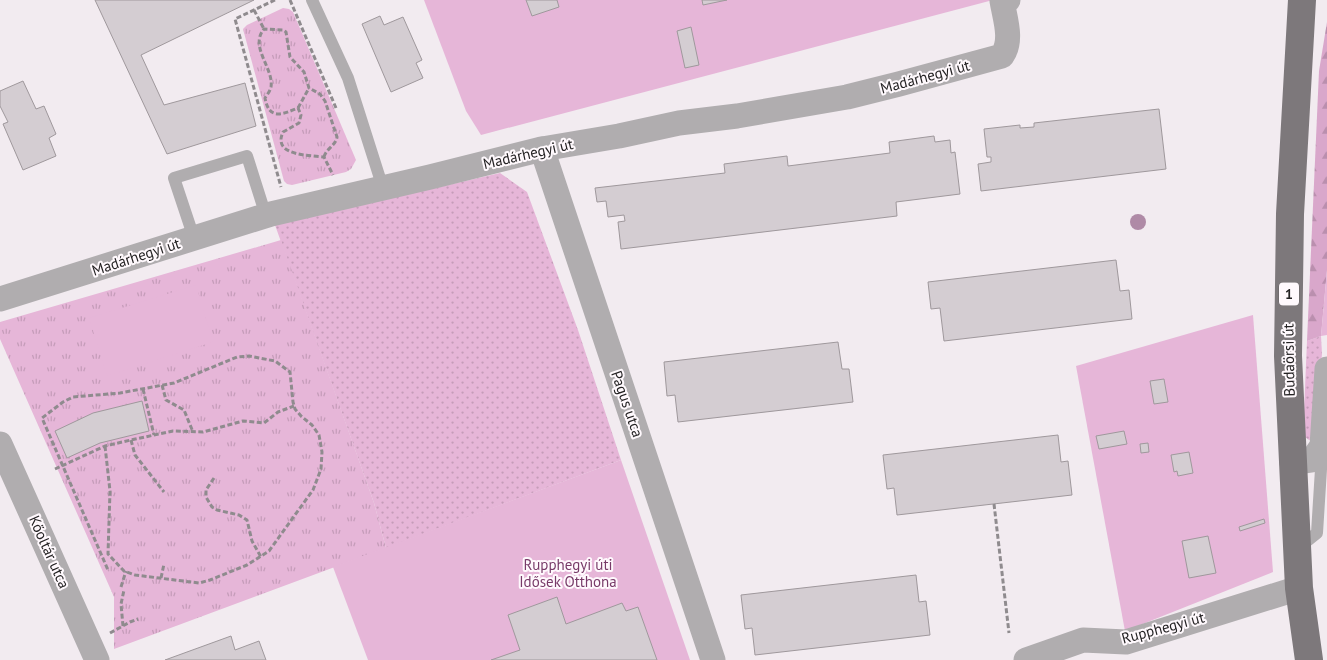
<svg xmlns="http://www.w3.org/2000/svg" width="1327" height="660" font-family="'PT Sans',sans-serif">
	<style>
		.grass { fill: url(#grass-dots) }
		.forest { fill: url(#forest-firs) }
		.park { fill: url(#park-tufts) }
		.garden { fill: #e6b6d8 }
		.building { fill: #d4cdd2; stroke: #9f989c }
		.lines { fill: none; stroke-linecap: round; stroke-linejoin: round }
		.path { stroke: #8f8b8e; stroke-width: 3; stroke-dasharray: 5 2.5; stroke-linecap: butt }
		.service { stroke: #b0adaf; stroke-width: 12 }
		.minor { stroke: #b0adaf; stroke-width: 25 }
		.primary { stroke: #7d787b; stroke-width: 28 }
		.tree { fill: #af8aa6 }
		.labels { text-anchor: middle; stroke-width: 4; stroke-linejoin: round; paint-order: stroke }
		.shield { fill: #fff9fd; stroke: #666264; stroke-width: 1 }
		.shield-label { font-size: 14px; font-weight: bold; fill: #242223 }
		.street-label { font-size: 15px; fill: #242223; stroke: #fff9fd }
		.park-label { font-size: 15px; fill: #783b69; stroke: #fff9fd }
	</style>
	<defs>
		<pattern id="grass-dots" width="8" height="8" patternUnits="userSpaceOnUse" patternTransform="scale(1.25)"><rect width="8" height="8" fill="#e6b6d8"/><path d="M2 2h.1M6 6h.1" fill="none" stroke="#c59cb9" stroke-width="1.8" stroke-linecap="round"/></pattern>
		<pattern id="forest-firs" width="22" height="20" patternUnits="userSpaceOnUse" patternTransform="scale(1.25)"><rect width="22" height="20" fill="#d9a7cb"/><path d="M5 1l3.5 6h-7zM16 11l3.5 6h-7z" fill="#ba8fae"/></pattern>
		<pattern id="park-tufts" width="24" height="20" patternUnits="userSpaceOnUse" patternTransform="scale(1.25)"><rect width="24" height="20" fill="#e6b6d8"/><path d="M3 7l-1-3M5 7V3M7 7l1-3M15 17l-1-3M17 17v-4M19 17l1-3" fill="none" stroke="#c59cb9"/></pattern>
	</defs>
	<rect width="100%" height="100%" fill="#f2ebf0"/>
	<!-- grass -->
	<g class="grass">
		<path d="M500 173 527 192 578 330 621 460 386 548 374 503 275 225Z"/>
		<path d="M1321 336 1322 354 1313 439 1309 440 1305 437 1304 412 1307 341Z"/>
	</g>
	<!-- forest -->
	<path class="forest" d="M1327 22V270L1321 336 1307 341 1319 71Z"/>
	<!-- park -->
	<g class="park">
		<path d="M283 8 289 9 293 12 356 160 351 169 346 172 292 185 287 184 284 181 243 29 247 25Z"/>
		<path d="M281 240 374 503 386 548 114 649V597L0 339V322Z"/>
	</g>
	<!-- garden -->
	<g class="garden">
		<path d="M424 0H993L481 135 466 111Z"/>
		<path d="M1327 270V335L1321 336Z"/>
		<path d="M196 285 213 342 107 376 89 318Z"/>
		<path d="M1253 315 1273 572 1125 631 1076 366Z"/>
		<path d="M621 460 690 660H368L333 567Z"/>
	</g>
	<!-- building -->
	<g class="building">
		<path d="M95 0H254L141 55 164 105 245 83 256 126 167 154Z"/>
		<path d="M526 0H557L559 7 532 16Z"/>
		<path d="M702 0H727L703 5Z"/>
		<path d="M380 16 384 25 403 17 422 60 416 63 423 78 391 92 362 24Z"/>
		<path d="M691 27 699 65 685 68 677 31Z"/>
		<path d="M23 81 36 109 44 106 56 134 49 138 56 156 23 170 3 124 8 122 0 106V91Z"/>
		<path d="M1159 109 1166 169 981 191 978 164 991 162V157H987L984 129 1020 125V128L1034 127V123Z"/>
		<path d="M934 136 935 142 950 140 951 153 955 152 960 194 896 202 897 216 621 249 618 222 625 221 624 215 608 217 606 201 597 202 595 188 725 173 724 164 787 156 788 166 890 153 889 142Z"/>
		<path d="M1116 260 1120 291 1129 290 1132 319 944 341 940 308 931 309 928 282Z"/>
		<path d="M838 342 842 369H849L853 402 678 422 675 395 667 396 664 362Z"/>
		<path d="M1164 379 1168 402 1154 404 1150 381Z"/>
		<path d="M142 401 149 431 100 443 67 458 55 431 93 413Z"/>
		<path d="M1124 431 1127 444 1099 449 1096 436Z"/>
		<path d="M1058 435 1061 462 1068 461 1072 495 897 515 894 488 887 489 883 455Z"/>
		<path d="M1148 443 1149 452 1141 453 1140 444Z"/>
		<path d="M1189 452 1193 473 1178 476 1177 471 1174 472 1171 455Z"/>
		<path d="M1264 519 1265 523 1240 531 1239 527Z"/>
		<path d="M1208 536 1216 573 1189 578 1182 541Z"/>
		<path d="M916 575 919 602 926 601 930 635 755 655 752 628 745 629 741 595Z"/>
		<path d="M557 597 566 624 622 603 626 611 638 607 657 660H491L520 650 508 615Z"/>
		<path d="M231 636 235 650 259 641 266 660H165Z"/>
	</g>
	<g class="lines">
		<!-- path -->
		<g class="path">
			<path d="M275 0 235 19 281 187"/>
			<path d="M290 0 336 108"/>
			<path d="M254 10 264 29"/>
			<path d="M298 108 309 88"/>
			<path d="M324 157C326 149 336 145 337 137L325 101 320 94 309 88 304 72 290 57 286 32 283 30 264 29C249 47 274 68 271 87 270 91 267 95 265 98 269 121 283 114 298 108L301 115 299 123 283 132C272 156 309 155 324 157L333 175"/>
			<path d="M162 385 166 400 184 410 193 432"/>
			<path d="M143 389 154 435"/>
			<path d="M131 440 135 455 164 492"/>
			<path d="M105 446 110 491 108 554 124 571 135 575 199 583 210 580 247 565 269 551 313 490 321 469 322 452 319 435 312 425 301 416 295 409 293 402 290 372 275 361 249 356 237 357 174 383 120 393 73 397 63 402 42 418 108 570"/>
			<path d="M55 469 105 446 131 440 173 431 203 432 243 421 264 423 278 412 294 406"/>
			<path d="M214 478 206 490V497L212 507 217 510 239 515 247 520 252 541 261 557"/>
			<path d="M994 504 1009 633"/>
			<path d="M161 578 164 564"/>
			<path d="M121 587 126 571"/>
			<path d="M123 626 121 604 124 590"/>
			<path d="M110 633 130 622 138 619"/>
		</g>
		<!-- service -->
		<g class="service">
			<path d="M312 0 348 78 383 188"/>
			<path d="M194 238 174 178 247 156 266 216"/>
			<path d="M1297 549 1317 533 1322 453"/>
		</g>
		<!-- minor -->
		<g class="minor">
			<path d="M542 149 713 660"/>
			<path d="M0 299 271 214 430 177 542 149 619 136 679 123 737 116 847 97 899 84 1002 56C1013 40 1005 19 1002 1L1008 0"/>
			<path d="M0 444 97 660"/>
			<path d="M1292 463 1312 460 1322 446 1327 369"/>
			<path d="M1026 660 1083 640 1126 642 1299 588"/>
		</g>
		<!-- primary -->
		<path class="primary" d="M1302 0 1290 214 1288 356 1299 588 1309 660"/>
	</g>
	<!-- trees -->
	<circle class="tree" cx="1138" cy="222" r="8"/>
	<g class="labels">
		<!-- shield labels -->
		<rect class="shield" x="1279" y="282.5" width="20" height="23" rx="4"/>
		<g class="shield-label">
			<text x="1289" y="299">1</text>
		</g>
		<!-- street labels -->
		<g class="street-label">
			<text transform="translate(925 77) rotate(-15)" y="5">Madárhegyi út</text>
			<text transform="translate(528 154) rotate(-13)" y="5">Madárhegyi út</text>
			<text transform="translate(136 257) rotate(-18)" y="5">Madárhegyi út</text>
			<text transform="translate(1289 360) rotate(-91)" y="5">Budaörsi út</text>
			<text transform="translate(627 404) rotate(71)" y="5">Pagus utca</text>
			<text transform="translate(49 552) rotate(66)" y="5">Kőoltár utca</text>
			<text transform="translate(1163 628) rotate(-15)" y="5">Rupphegyi út</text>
		</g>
		<!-- park labels -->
		<g class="park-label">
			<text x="568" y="570">Rupphegyi úti<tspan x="568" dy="17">Idősek Otthona</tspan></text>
		</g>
	</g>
</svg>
